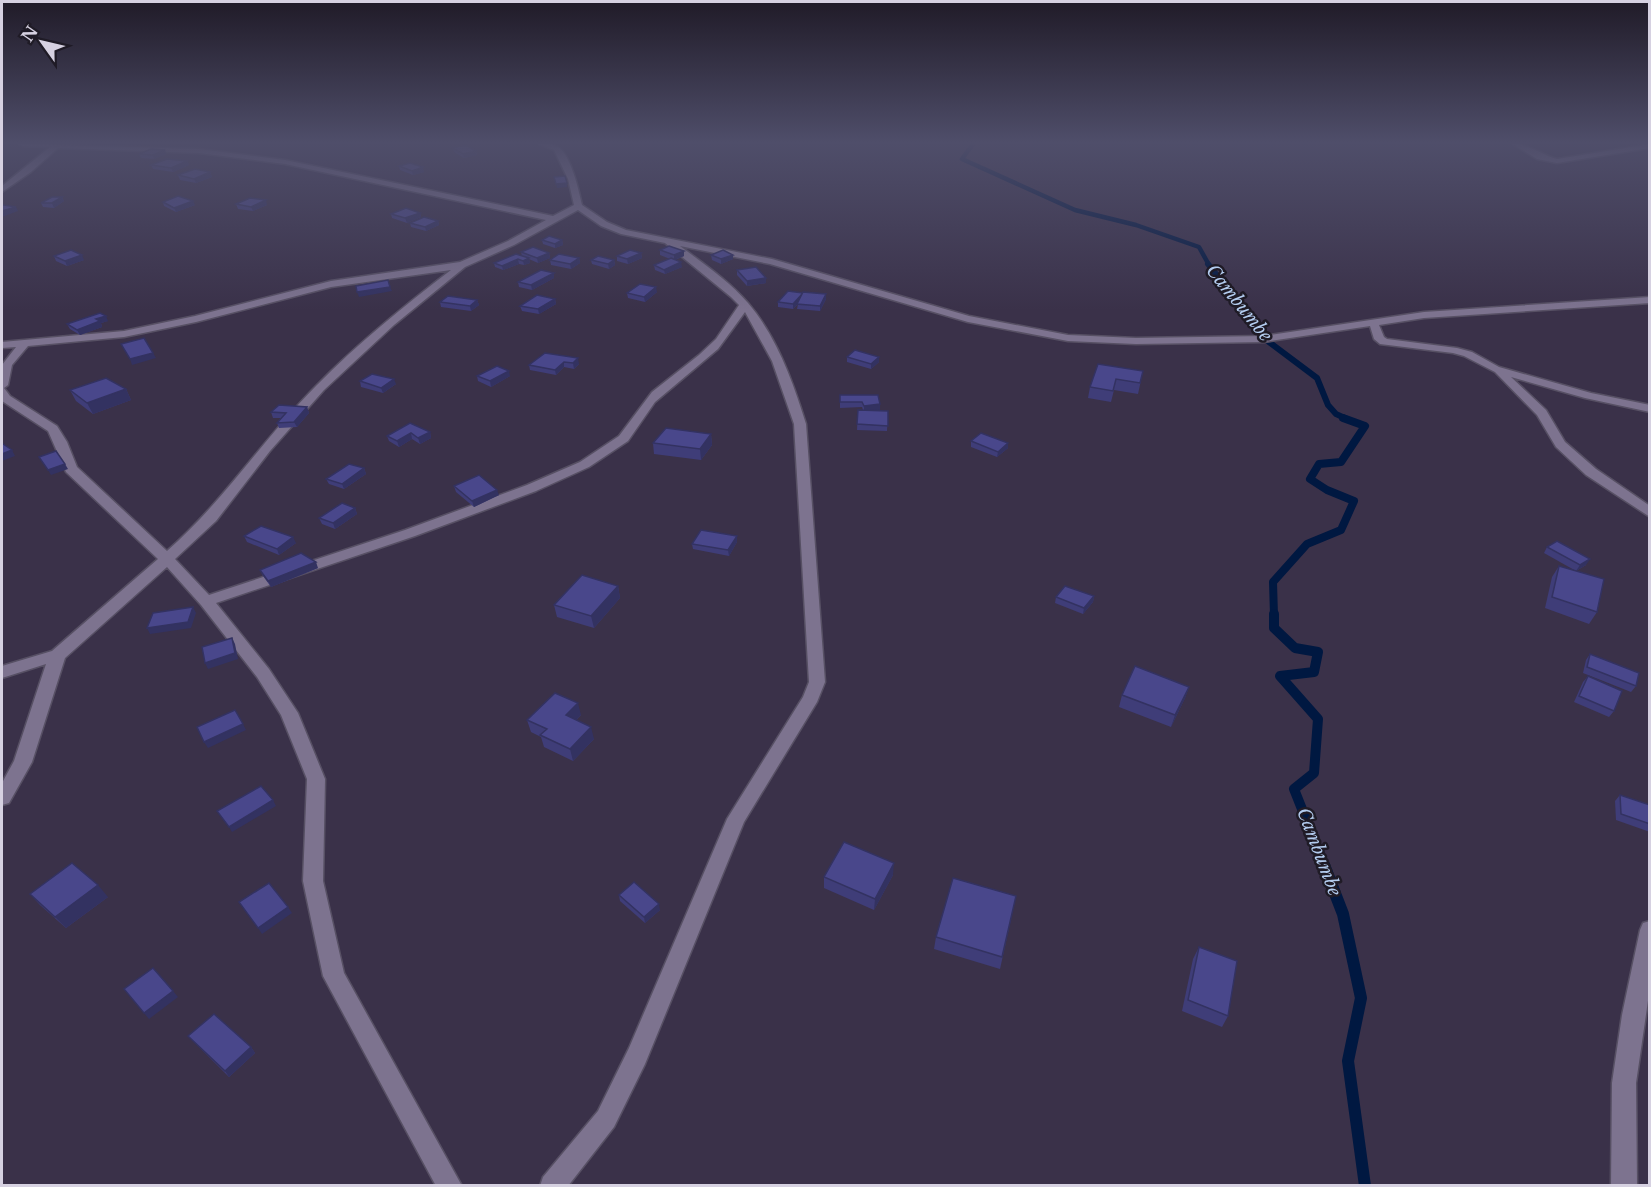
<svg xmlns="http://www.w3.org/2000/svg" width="1651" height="1187" font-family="'Libre Baskerville',serif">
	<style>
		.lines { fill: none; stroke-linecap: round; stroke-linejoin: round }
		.stream-far4 { stroke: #001841; stroke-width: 4.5 }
		.stream-far3 { stroke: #001841; stroke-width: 6 }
		.stream-far2 { stroke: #001841; stroke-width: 8 }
		.stream-far1 { stroke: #001841; stroke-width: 10 }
		.stream { stroke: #001841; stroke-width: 12 }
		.street-casing { stroke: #575064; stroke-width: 3 }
		.street { fill: #7d738f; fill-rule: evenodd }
		.wall { fill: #3f3d78 }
		.shaded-wall { fill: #333261 }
		.building { fill: #49478b; stroke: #333261; stroke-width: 1.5 }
		.labels { text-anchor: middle; stroke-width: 5; stroke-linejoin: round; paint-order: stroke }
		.water-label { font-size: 18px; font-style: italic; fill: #b3ccef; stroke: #1f1b26 }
	</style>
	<rect width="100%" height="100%" fill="#3a3149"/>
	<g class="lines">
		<!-- stream-far4 -->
		<path class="stream-far4" d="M973 144 962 159 1075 210 1136 225 1199 247 1209 265"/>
		<!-- stream-far3 -->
		<path class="stream-far3" d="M1208 264 1236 299 1261 336 1317 378 1328 405 1336 414 1347 419"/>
		<!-- stream-far2 -->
		<path class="stream-far2" d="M1274 616 1273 582 1307 544 1341 530 1354 501 1327 490 1310 479 1319 464 1341 462 1365 426 1343 418"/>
		<!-- stream-far1 -->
		<path class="stream-far1" d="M1274 614V628L1295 648 1318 652 1314 672 1280 676 1318 719 1314 773 1294 789 1325 867"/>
		<!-- stream -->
		<path class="stream" d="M1324 865 1343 914 1361 998 1348 1061 1365 1186"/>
		<defs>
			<g id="street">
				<path d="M19 144 199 149 285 160 553 216 574 205 568 179 554 150 539 144C545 144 552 143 558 147 571 155 579 191 582 205L607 222 626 230 772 259 969 316 1068 335 1136 338 1264 336 1424 312 1650 297V303L1424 318 1379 325 1384 337 1387 339 1457 348 1472 352 1499 367 1591 393 1650 405V412L1585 398 1511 377 1546 410 1565 442 1596 469 1650 506V517L1586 475 1556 447 1537 415 1495 372 1464 356 1453 353 1380 344 1374 339 1370 326 1264 342 1136 344 1068 341 968 322 770 264 680 246C704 264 729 281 748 303 777 337 793 382 806 424L825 682 817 702 744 822 645 1064 614 1127 568 1186H540L543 1177 598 1111 629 1048 727 819 803 697 809 682 794 424 772 361 745 312 718 349 655 402 628 441 589 467 536 491 415 536 216 603 269 669 298 713 325 779 323 881 344 973 462 1186H436L323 976 303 881 307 779 281 715 257 677 201 605 167 567 65 658 32 762 9 803 2 805V783L14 761 46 664 2 678V666L52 651 158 559 66 472 48 431 2 401V365L16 347 2 348V342L124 331 195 316 331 281 460 262 508 241 546 220 285 164 199 153 58 148 31 172 2 192V186L50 147 23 146ZM578 210 601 226 621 234 665 243 731 297 739 305 716 339 699 355 652 392 619 436 580 462 527 485 405 530 209 595 175 559 216 521 270 451 324 390 394 325 465 267 514 245ZM451 270C404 306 358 343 316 386 263 439 223 502 167 551L77 467 67 442 57 426 10 396 4 388 8 385 12 365 28 346 124 337 196 322 331 287Z"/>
				<path d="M1513 144C1527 143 1542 155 1557 159L1650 144V148L1557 163 1537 159Z"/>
				<path d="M1650 921V987L1636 1083 1637 1186H1611L1612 1083 1622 1015 1640 930 1643 923Z"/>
			</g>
		</defs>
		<!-- street casing -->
		<use href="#street" class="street-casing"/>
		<!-- street -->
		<use href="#street" class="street"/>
	</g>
	<!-- wall -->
	<g class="wall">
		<path d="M453 148 476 151 477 155 464 158 454 152Z"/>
		<path d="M165 150 166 154 154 159 141 158 139 154Z"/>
		<path d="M187 161 189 165 173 172 153 169 151 165Z"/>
		<path d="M399 166 424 172 413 175 400 170Z"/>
		<path d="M210 172 212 177 196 183 180 180 178 175Z"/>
		<path d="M62 197 64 201 54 208 43 207 41 203Z"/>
		<path d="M163 202 195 205 176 212 164 206Z"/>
		<path d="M236 204 267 205 253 211 238 209Z"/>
		<path d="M420 213 421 217 407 223 392 218 391 214Z"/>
		<path d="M438 221 439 225 426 231 411 227 410 223Z"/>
		<path d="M542 240H562L563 245 555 248 543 244Z"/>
		<path d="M660 250 684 251V256L675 260 682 267 665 274 655 270 654 265 670 259 660 255Z"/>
		<path d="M521 252 549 253 550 258 538 263 529 259 530 263 524 265 519 264 503 270 495 267 494 263 522 256Z"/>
		<path d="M641 253 642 258 628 264 617 261V256Z"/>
		<path d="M711 255 733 259 721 264 712 260Z"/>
		<path d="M54 256 84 260 67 266 56 261Z"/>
		<path d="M579 258 580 263 571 269 551 265 550 260Z"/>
		<path d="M591 260H614L615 265 609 269 592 264Z"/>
		<path d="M737 270 766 283 747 286 737 275Z"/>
		<path d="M554 278 532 290 519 287 518 282Z"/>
		<path d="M657 292 645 302 628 298 627 293Z"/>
		<path d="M555 299 556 304 539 314 522 311 520 306Z"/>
		<path d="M826 299 820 311 797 309 798 304 793 309 778 307V302Z"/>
		<path d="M477 300 479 305 471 311 441 307 440 302Z"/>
		<path d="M108 321 101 323 102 327 80 335 70 329 67 324Z"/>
		<path d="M545 353 579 364 574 369 564 367 556 375 530 370 529 365Z"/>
		<path d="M847 357 879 362 871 369 847 362Z"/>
		<path d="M1143 371 1138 394 1114 390 1111 402 1088 398 1090 387Z"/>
		<path d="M477 376H510L491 387 478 381Z"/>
		<path d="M360 381 396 384 383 393 361 387Z"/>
		<path d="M126 389 131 400 93 414 76 401 70 390Z"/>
		<path d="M840 395 880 404V410L872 411H888L887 431 857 430 858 410H863L862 407 840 408Z"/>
		<path d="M307 407 309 413 297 427 279 428 277 423 281 418H273L271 412Z"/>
		<path d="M430 432 431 438 420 444 412 439 399 447 389 441 387 436Z"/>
		<path d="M711 434 712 445 701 460 654 454 653 443Z"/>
		<path d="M971 441 1008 443V448L997 457 971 447Z"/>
		<path d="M364 468 366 474 344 489 329 484 326 479Z"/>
		<path d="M454 486 499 495 474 507 456 492Z"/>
		<path d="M355 508 357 514 335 529 322 524 319 518Z"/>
		<path d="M244 536 296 543 279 555 247 542Z"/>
		<path d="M737 536V542L729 556 693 549 692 544Z"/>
		<path d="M1547 547 1586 565 1576 571 1544 553Z"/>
		<path d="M1559 566 1597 612 1589 624 1545 608 1552 577Z"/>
		<path d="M318 568 271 587 263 576 260 570Z"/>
		<path d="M618 586 620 598 594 628 557 617 554 605Z"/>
		<path d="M1094 596 1093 602 1083 614 1055 603 1056 597Z"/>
		<path d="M1590 654 1636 686 1631 692 1583 673 1586 660Z"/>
		<path d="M1588 676 1614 711 1609 717 1574 702 1583 682Z"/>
		<path d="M1189 687 1185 698 1171 727 1119 707 1122 695Z"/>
		<path d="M581 715 576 720 594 739 573 761 544 747 541 737 531 732 527 720Z"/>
		<path d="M1620 795 1650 805V832L1616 820 1615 801Z"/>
		<path d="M893 875 874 910 824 888V877Z"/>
		<path d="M30 894 108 897 66 928 40 905Z"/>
		<path d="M619 895 660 910 645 923 620 901Z"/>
		<path d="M1016 896 1000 969 934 949 936 937Z"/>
		<path d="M1199 947 1228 1016 1222 1027 1182 1011 1193 959Z"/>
		<path d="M188 1036 251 1047 255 1053 229 1077Z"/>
	</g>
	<!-- shaded-wall -->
	<g class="shaded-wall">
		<path d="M165 150 166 154 154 159 153 155Z"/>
		<path d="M476 151 477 155 464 158 463 154Z"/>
		<path d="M187 161 189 165 173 172 171 168Z"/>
		<path d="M423 167 424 172 413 175 412 171Z"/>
		<path d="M210 172 212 177 196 183 194 179Z"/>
		<path d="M567 183V187L557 188 556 184Z"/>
		<path d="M62 197 64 201 54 208 52 203Z"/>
		<path d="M266 200 267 205 253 211 251 207Z"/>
		<path d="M193 201 195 205 176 212 174 208Z"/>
		<path d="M16 207 18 211 2 217V211Z"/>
		<path d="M420 213 421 217 407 223 405 218Z"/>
		<path d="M438 221 439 225 426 231 425 227Z"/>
		<path d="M562 240 563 245 555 248V244Z"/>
		<path d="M684 251V256L674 260V255Z"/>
		<path d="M549 253 550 258 538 263 537 258Z"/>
		<path d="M641 253 642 258 628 264 627 259Z"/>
		<path d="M82 255 84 260 67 266 65 261Z"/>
		<path d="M733 255V259L721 264V259Z"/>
		<path d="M529 258 530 263 524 265 523 261Z"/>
		<path d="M579 258 580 263 571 269 570 264Z"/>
		<path d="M518 259 519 264 503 270 502 266Z"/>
		<path d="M614 260 615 265 609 269 608 264Z"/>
		<path d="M681 262 682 267 665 274 664 270Z"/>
		<path d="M554 273V278L532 290 531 285Z"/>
		<path d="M766 278V283L747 286V281Z"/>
		<path d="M390 287 392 291 359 297 357 292Z"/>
		<path d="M656 287 657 292 645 302 644 297Z"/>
		<path d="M803 293V298L793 309V304Z"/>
		<path d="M826 294V299L820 311V306Z"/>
		<path d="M555 299 556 304 539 314 538 309Z"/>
		<path d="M477 300 479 305 471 311 470 306Z"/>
		<path d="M106 316 108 321 101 323 102 327 80 335 77 330 96 319Z"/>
		<path d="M153 353 156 358 132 365 130 359Z"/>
		<path d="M879 357V362L871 369V364Z"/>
		<path d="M578 358 579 364 574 369 573 363Z"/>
		<path d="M564 362V367L556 375 555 370Z"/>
		<path d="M509 371 510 376 491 387 490 381Z"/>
		<path d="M394 379 396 384 383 393 381 388Z"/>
		<path d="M126 389 131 400 93 414 87 403Z"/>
		<path d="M880 404V410L864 412V406Z"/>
		<path d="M307 407 309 413 297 427 294 422Z"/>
		<path d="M430 432 431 438 420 444 418 438Z"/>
		<path d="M411 433 412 439 399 447 397 441Z"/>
		<path d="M711 434 712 445 701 460 700 449Z"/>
		<path d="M1008 443V448L997 457 998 452Z"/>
		<path d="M12 450 15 456 2 461V454Z"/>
		<path d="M65 464 68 469 51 475 48 470Z"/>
		<path d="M364 468 366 474 344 489 342 484Z"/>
		<path d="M497 490 499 495 474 507 472 501Z"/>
		<path d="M355 508 357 514 335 529 333 523Z"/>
		<path d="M737 536V542L729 556 728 550Z"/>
		<path d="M293 537 296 543 279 555 277 549Z"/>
		<path d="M1590 559 1586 565 1576 571 1580 565Z"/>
		<path d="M316 562 318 568 271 587 268 581Z"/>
		<path d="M618 586 620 598 594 628 591 616Z"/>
		<path d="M1094 596 1093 602 1083 614 1084 608Z"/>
		<path d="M193 607 196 613 191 628 150 634 147 628Z"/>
		<path d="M232 638 235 644 238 659 208 669 205 663Z"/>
		<path d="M1189 687 1185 698 1171 727 1175 715Z"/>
		<path d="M578 703 581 715 569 727 566 715Z"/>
		<path d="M243 724 246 730 208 748 204 742Z"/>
		<path d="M591 727 594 739 573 761 570 749Z"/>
		<path d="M273 800 276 806 232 832 229 827Z"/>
		<path d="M894 863 893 875 874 910 875 899Z"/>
		<path d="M98 885 108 897 66 928 55 917Z"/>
		<path d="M659 904 660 910 645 923 644 917Z"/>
		<path d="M288 907 292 913 262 934 258 928Z"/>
		<path d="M173 991 178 997 149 1019 144 1013Z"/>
		<path d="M251 1047 255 1053 229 1077 225 1071Z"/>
	</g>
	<!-- building -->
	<g class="building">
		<path d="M466 145 476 151 463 154 453 148Z"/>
		<path d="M151 149 165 150 153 155 139 154Z"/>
		<path d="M167 159 187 161 171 168 151 165Z"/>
		<path d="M410 163 423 167 412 171 399 166Z"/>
		<path d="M195 169 210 172 194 179 178 175Z"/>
		<path d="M565 176 567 183 556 184 554 177Z"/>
		<path d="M178 196 193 201 174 208 163 202Z"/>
		<path d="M52 197H62L52 203H41Z"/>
		<path d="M250 198 266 200 251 207 236 204Z"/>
		<path d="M2 205H4L16 207 2 211Z"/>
		<path d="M406 208 420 213 405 218 391 214Z"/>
		<path d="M424 217 438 221 425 227 410 223Z"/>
		<path d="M549 236 562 240 555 244 542 240Z"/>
		<path d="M669 246 684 251 674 255 660 250Z"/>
		<path d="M533 247 549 253 537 258 521 252Z"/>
		<path d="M71 250 82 255 65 261 54 256Z"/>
		<path d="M630 250 641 253 627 259 617 256Z"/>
		<path d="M723 250 733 255 721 259 711 255Z"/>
		<path d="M516 254 529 258 523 261 518 259 502 266 494 263Z"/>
		<path d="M559 254 579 258 570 264 550 260Z"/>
		<path d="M598 256 614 260 608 264 591 260Z"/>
		<path d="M671 258 681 262 664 270 654 265Z"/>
		<path d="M756 267 766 278 747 281 737 270Z"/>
		<path d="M541 270 554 273 531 285 518 282Z"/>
		<path d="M388 280 390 287 357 292 356 286Z"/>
		<path d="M640 284 656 287 644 297 627 293Z"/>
		<path d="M788 291 803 293 793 304 778 302Z"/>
		<path d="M803 292 826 294 820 306 797 304Z"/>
		<path d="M537 295 555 299 538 309 520 306Z"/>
		<path d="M448 296 477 300 470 306 440 302Z"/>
		<path d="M100 313 106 316 96 319 100 321 77 330 67 324Z"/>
		<path d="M144 338 153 353 130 359 121 344Z"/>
		<path d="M855 350 879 357 871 364 847 357Z"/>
		<path d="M545 353 578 358 573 363 564 362 555 370 529 365Z"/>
		<path d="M1098 364 1143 371 1140 383 1116 379 1113 391 1090 387Z"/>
		<path d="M497 366 509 371 490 381 477 376Z"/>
		<path d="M372 374 394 379 381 388 360 381Z"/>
		<path d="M106 378 126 389 87 403 70 390Z"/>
		<path d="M840 395H878L880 404 864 406 862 402H840Z"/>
		<path d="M279 405 307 407 294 422 277 423 286 413 271 412Z"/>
		<path d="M858 410 888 411V426L857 424Z"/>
		<path d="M410 423 430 432 418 438 411 433 397 441 387 436Z"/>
		<path d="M666 428 711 434 700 449 653 443Z"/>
		<path d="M981 433 1008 443 998 452 971 441Z"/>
		<path d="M2 444H3L12 450 2 454Z"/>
		<path d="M56 451 65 464 48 470 39 457Z"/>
		<path d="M349 464 364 468 342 484 326 479Z"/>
		<path d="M479 475 497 490 472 501 454 486Z"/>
		<path d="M342 503 355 508 333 523 319 518Z"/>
		<path d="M261 526 293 537 277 549 244 536Z"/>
		<path d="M701 530 737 536 728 550 692 544Z"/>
		<path d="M1557 541 1590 559 1580 565 1547 547Z"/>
		<path d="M301 553 316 562 268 581 260 570Z"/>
		<path d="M1559 566 1604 579 1597 612 1552 597Z"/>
		<path d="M582 575 618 586 591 616 554 605Z"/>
		<path d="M1065 586 1094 596 1084 608 1056 597Z"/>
		<path d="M193 607 188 622 147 628 153 613Z"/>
		<path d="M232 638 235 653 205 663 202 647Z"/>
		<path d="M1590 654 1639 673 1636 686 1587 667Z"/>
		<path d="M1135 666 1189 687 1175 715 1122 695Z"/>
		<path d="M1588 676 1622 691 1614 711 1579 696Z"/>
		<path d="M555 693 578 703 566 715 591 727 570 749 540 735 547 729 527 720Z"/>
		<path d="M235 710 243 724 204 742 197 727Z"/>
		<path d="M261 786 273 800 229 827 217 811Z"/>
		<path d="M1620 795 1650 805V824L1621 814Z"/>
		<path d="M844 842 894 863 875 899 824 877Z"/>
		<path d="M72 863 98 885 55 917 30 894Z"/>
		<path d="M953 878 1016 896 1002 957 936 937Z"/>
		<path d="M634 882 659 904 644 917 619 895Z"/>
		<path d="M269 883 288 907 258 928 239 902Z"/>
		<path d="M1199 947 1237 961 1228 1016 1188 1000Z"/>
		<path d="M153 968 173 991 144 1013 124 989Z"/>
		<path d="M214 1014 251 1047 225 1071 188 1036Z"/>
	</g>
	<!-- sky -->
	<linearGradient id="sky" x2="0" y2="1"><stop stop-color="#201b28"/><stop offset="0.46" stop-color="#4f4e6a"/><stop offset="1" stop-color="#4f4e6a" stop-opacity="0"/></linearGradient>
	<rect width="1651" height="310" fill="url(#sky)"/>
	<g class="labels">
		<!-- water labels -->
		<g class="water-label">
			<text transform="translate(1239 303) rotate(51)" y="6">Cambumbe</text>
			<text transform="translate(1319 852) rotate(69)" y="6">Cambumbe</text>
		</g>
	</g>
	<!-- border -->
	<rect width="1651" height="1187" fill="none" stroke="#d6d1e1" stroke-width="6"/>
	<!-- north arrow -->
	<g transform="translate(42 42) rotate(304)" stroke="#1f1b26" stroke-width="4.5" paint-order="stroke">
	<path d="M0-4.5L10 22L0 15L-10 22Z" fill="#d6d1e1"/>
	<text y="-9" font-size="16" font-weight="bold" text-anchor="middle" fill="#d6d1e1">N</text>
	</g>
</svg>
